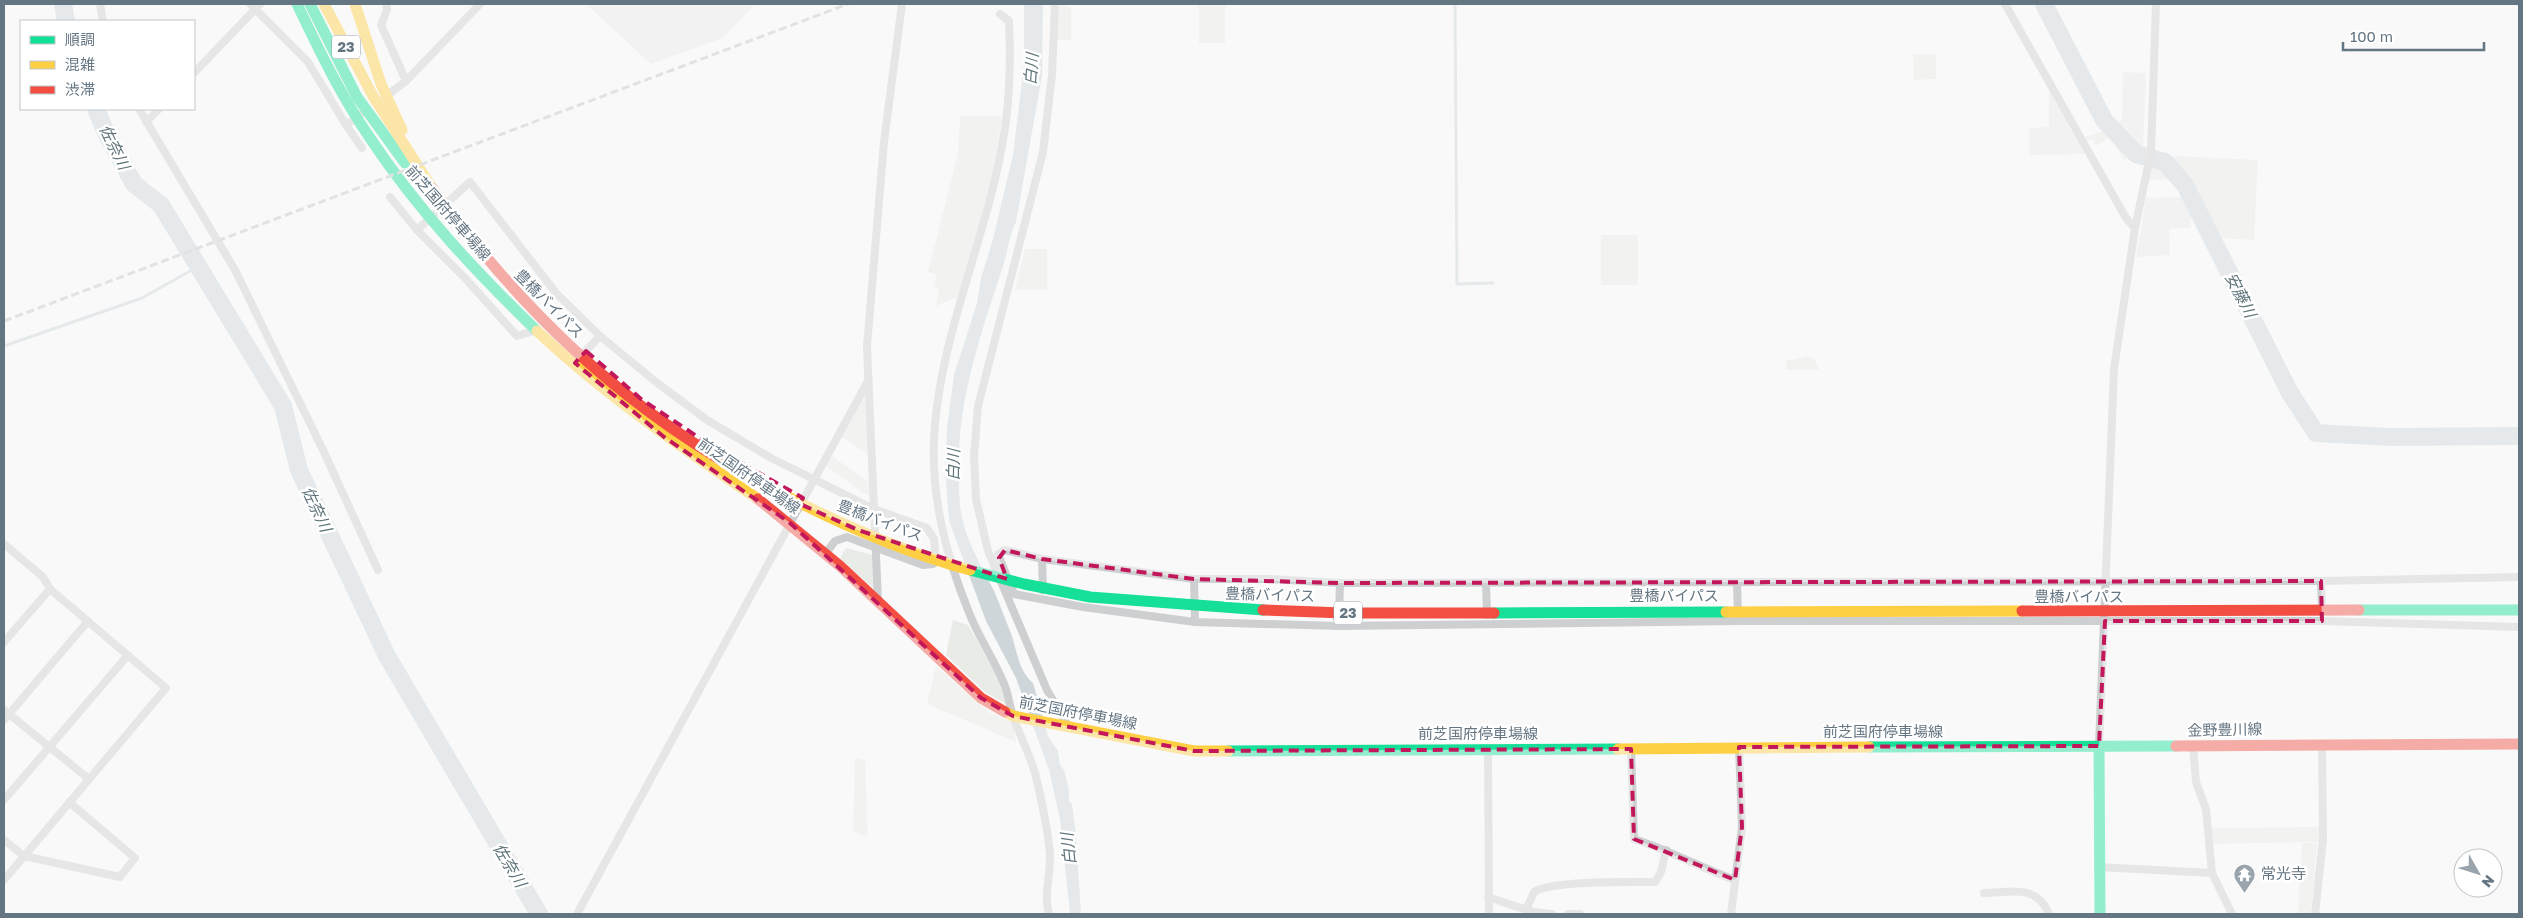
<svg xmlns="http://www.w3.org/2000/svg" width="2523" height="918" font-family="'Golos Text','Noto Sans JP',sans-serif">
	<style>
		.built { fill: #e8e9e9 }
		.green { fill: #e8ebe6 }
		.water { fill: #ced6d9 }
		.lines { fill: none; stroke-linecap: round; stroke-linejoin: round }
		.stream { stroke: #ced6d9; stroke-width: 3 }
		.river { stroke: #ced6d9; stroke-width: 18 }
		.street { stroke: #cecfd0; stroke-width: 8 }
		.fast { stroke: #16e098; stroke-width: 11 }
		.slow { stroke: #ffcf43; stroke-width: 11 }
		.jam { stroke: #f24e42; stroke-width: 11 }
		.rail { stroke: #c3c5c6; stroke-width: 3; stroke-dasharray: 8 4; stroke-linecap: butt }
		.marked { fill: none; stroke: #c2185b; stroke-width: 4; stroke-dasharray: 10 6; stroke-linejoin: round }
		.labels { text-anchor: middle; stroke-width: 5; stroke-linejoin: round; paint-order: stroke }
		.shield { fill: #fff; stroke: #939fa8; stroke-width: 1 }
		.shield-label { font-size: 14px; font-weight: bold; fill: #657683 }
		.street-label { font-size: 15px; fill: #657683; stroke: #fff }
		.poi-label { font-size: 15px; fill: #657683; stroke: #fff; text-anchor: start }
		.water-label { font-size: 16px; font-style: italic; fill: #60757c; stroke: #fff }
	</style>
	<rect width="100%" height="100%" fill="#f9f9f9"/>
	<!-- built -->
	<g class="built">
		<path d="M586 4H755L723 38 651 64Z"/>
		<path d="M2123 72 2146 73 2143 148 2116 123 2122 119Z"/>
		<path d="M2049 91 2085 154 2029 155V128L2049 127Z"/>
		<path d="M2190 197 2191 228 2169 229 2170 255 2136 257 2146 198Z"/>
	</g>
	<!-- green -->
	<g class="green">
		<rect x="1199" y="4" width="26" height="39"/>
		<path d="M1061 5 1071 7V40H1056L1059 7Z"/>
		<path d="M1913 54H1936V79L1914 80Z"/>
		<path d="M960 116H1002L994 168 961 296 936 306 939 289 933 287 937 275 928 272 958 153Z"/>
		<path d="M2106 130 2133 154 2124 160 2110 137 2096 146 2093 139 2089 141 2085 137Z"/>
		<path d="M2177 156 2258 160 2254 240 2222 238 2198 193 2172 159Z"/>
		<path d="M2153 161 2162 164 2177 179 2149 180Z"/>
		<rect x="1601" y="235" width="37" height="50"/>
		<path d="M1025 249H1047V290H1015Z"/>
		<path d="M1808 356 1814 359 1819 370H1786V361Z"/>
		<path d="M866 392 869 455 841 436Z"/>
		<path d="M831 455 870 483 871 496 863 493 825 465Z"/>
		<path d="M846 548 873 555 875 590 840 558Z"/>
		<path d="M953 620 968 625 1004 689 1008 705 985 692 946 655Z"/>
		<path d="M936 666 988 712 1013 722 1016 742 927 704Z"/>
		<path d="M855 758 865 760 868 837 853 832Z"/>
		<path d="M2319 827V842L2212 844V828Z"/>
		<path d="M2302 843H2317L2311 913H2298Z"/>
	</g>
	<!-- water -->
	<path class="water" d="M1024 4H1043L1042 76 1016 222C1009 236 1008 251 1003 266 981 334 956 403 959 476 959 490 959 504 962 518 968 544 982 567 994 591 999 602 1003 614 1008 626 1017 644 1016 669 1033 683L1048 736 1058 751 1060 765 1064 770 1069 790V801L1072 804 1076 835 1081 914H1070L1060 819 1049 770 1016 678 986 621 952 529 949 520 945 469 947 428 954 375 977 303 981 278 993 239 1013 155 1024 64Z"/>
	<g class="lines">
		<!-- stream -->
		<g class="stream">
			<path d="M1455 4 1457 284 1493 283"/>
			<path d="M4 346 142 298 199 266"/>
		</g>
		<!-- river -->
		<g class="river">
			<path d="M63 4 66 21"/>
			<path d="M2044 4 2104 120 2136 154 2165 162 2185 185 2290 393 2316 433 2390 437 2519 436"/>
			<path d="M96 109 106 133 134 184 161 205 283 406 299 470 387 656 539 914"/>
		</g>
		<!-- street -->
		<g class="street">
			<path d="M100 4 103 21"/>
			<path d="M250 4 308 62 346 125 360 115"/>
			<path d="M1055 4 1052 75 1043 152 978 406 974 456 976 499 988 551 1047 690 1068 726"/>
			<path d="M2005 4 2126 218 2135 228"/>
			<path d="M1000 14 1009 21C1011 63 1010 105 1002 146 985 240 943 330 935 425 929 491 945 554 970 615 980 640 997 664 1006 689 1009 698 1010 708 1013 716 1020 737 1031 756 1036 777 1042 802 1048 830 1050 855 1051 874 1043 896 1049 914"/>
			<path d="M194 73 260 4"/>
			<path d="M406 81 480 4"/>
			<path d="M385 97 406 81 381 25 387 10 386 4"/>
			<path d="M139 109 235 270 323 450 378 570"/>
			<path d="M146 122 159 109"/>
			<path d="M346 125 362 148"/>
			<path d="M390 197 417 230"/>
			<path d="M536 330 517 336 465 278 417 230 470 182 556 293 600 336 656 382 707 420 771 458 874 509 927 528 934 539 936 562 933 564 923 565 847 537 835 541 826 553"/>
			<path d="M579 358 600 336"/>
			<path d="M4 544 43 577 50 589 166 688 4 880"/>
			<path d="M1042 559 1043 590"/>
			<path d="M2519 577 2321 581 1340 583 1271 579H1194L1042 559 1005 550 998 554 1014 594 1083 607 1195 622 1339 626 1738 621H2322L2519 627"/>
			<path d="M1194 579 1195 622"/>
			<path d="M2321 581 2322 612"/>
			<path d="M1486 582 1487 615"/>
			<path d="M1737 583 1738 613"/>
			<path d="M878 601 867 347 884 142 902 4"/>
			<path d="M1339 616 1340 583"/>
			<path d="M4 642 50 589"/>
			<path d="M4 710 89 779"/>
			<path d="M4 720 88 621"/>
			<path d="M2193 745 2196 782 2206 809 2212 873 2232 914"/>
			<path d="M2099 746 2114 369 2135 228 2151 152 2156 4"/>
			<path d="M1488 749 1489 914"/>
			<path d="M1631 749 1634 839C1669 850 1701 868 1735 880"/>
			<path d="M4 800 128 655"/>
			<path d="M4 840 24 856 120 877 135 858 69 802"/>
			<path d="M2098 867 2212 873"/>
			<path d="M1984 893C2012 892 2036 884 2049 914"/>
			<path d="M1488 897 1533 912 1552 914"/>
			<path d="M1526 910 1534 892C1550 880 1631 882 1655 882L1661 872 1666 850"/>
			<path d="M577 914 868 381"/>
			<path d="M1568 914H1580"/>
			<path d="M1731 914 1742 827 1739 747"/>
			<path d="M2315 914 2323 839 2322 744"/>
		</g>
		<!-- fast -->
		<g class="fast">
			<path d="M297 4C319 50 341 96 370 138 417 209 476 272 537 331"/>
			<path d="M310 4 357 97 405 163"/>
			<path d="M970 570 1024 584 1090 597 1263 610"/>
			<path d="M2359 610H2519"/>
			<path d="M1494 613 1726 612"/>
			<path d="M2099 746 2100 914"/>
			<path d="M1869 747 2176 746"/>
			<path d="M1228 751 1618 749"/>
		</g>
		<!-- slow -->
		<g class="slow">
			<path d="M324 4 373 96 432 188"/>
			<path d="M355 4 381 84 402 130"/>
			<path d="M537 331C605 395 681 447 758 499"/>
			<path d="M738 470C811 511 888 548 970 570"/>
			<path d="M1726 612 2022 611"/>
			<path d="M1005 712 1013 716 1194 751H1228"/>
			<path d="M1618 749 1869 747"/>
		</g>
		<!-- jam -->
		<g class="jam">
			<path d="M432 188C518 305 611 397 738 470"/>
			<path d="M758 499 840 566 981 698 1005 712"/>
			<path d="M1263 610 1343 613H1494"/>
			<path d="M2022 611 2359 610"/>
			<path d="M2176 746 2519 744"/>
		</g>
		<!-- rail -->
		<path class="rail" d="M4 321 848 4"/>
	</g>
	<!-- marked area -->
	<path d="M0 0H2523V918H0ZM586 351 641 399 713 447 803 498 800 504 858 530 1007 579 999 558 1005 550 1042 559 1194 579 1340 583 2321 581 2322 621H2105L2099 746 1739 747 1742 827 1735 880 1634 839 1631 749 1194 751 1013 716 981 698 789 522 664 437 575 363Z" fill="#f9f9f9" fill-opacity=".55" fill-rule="evenodd"/>
	<path class="marked" d="M586 351 641 399 713 447 803 498 800 504 858 530 1007 579 999 558 1005 550 1042 559 1194 579 1340 583 2321 581 2322 621H2105L2099 746 1739 747 1742 827 1735 880 1634 839 1631 749 1194 751 1013 716 981 698 789 522 664 437 575 363Z"/>
	<!-- icons -->
	<defs>
		<symbol id="temple-pin" viewBox="-11 -11 22 30"><path d="M0 17L-7.5 6A9.5 9.5 0 1 1 7.5 6Z" fill="#99a4ac" stroke="#fff"/><path d="M0-6L5-2H3V0L6.5 2.5H4V6H1.5V3h-3V6H-4V2.5H-6.5L-3 0V-2H-5Z" fill="#fff"/></symbol>
	</defs>
	<g fill-rule="evenodd">
		<use href="#temple-pin" x="2232" y="862" width="25" height="34"/>
	</g>
	<g class="labels">
		<!-- shield labels -->
		<g class="shield">
			<rect x="332" y="35.5" width="28" height="23" rx="4"/>
			<rect x="1334" y="601.5" width="28" height="23" rx="4"/>
		</g>
		<g class="shield-label">
			<text x="346" y="52">23</text>
			<text x="1348" y="618">23</text>
		</g>
		<!-- street labels -->
		<g class="street-label">
			<text transform="translate(448 213) rotate(49)" y="5">前芝国府停車場線</text>
			<text transform="translate(549 304) rotate(45)" y="5">豊橋バイパス</text>
			<text transform="translate(749 476) rotate(35)" y="5">前芝国府停車場線</text>
			<text transform="translate(880 521) rotate(21)" y="5">豊橋バイパス</text>
			<text transform="translate(1270 595) rotate(2)" y="5">豊橋バイパス</text>
			<text x="1674" y="601">豊橋バイパス</text>
			<text x="2079" y="602">豊橋バイパス</text>
			<text transform="translate(1078 713) rotate(11)" y="5">前芝国府停車場線</text>
			<text transform="translate(2225 730) rotate(-1)" y="5">金野豊川線</text>
			<text x="1883" y="737">前芝国府停車場線</text>
			<text x="1478" y="739">前芝国府停車場線</text>
		</g>
		<!-- poi labels -->
		<g class="poi-label">
			<text x="2261" y="879">常光寺</text>
		</g>
		<!-- water labels -->
		<g class="water-label">
			<text transform="translate(1031 69) rotate(-86)" y="6">白川</text>
			<text transform="translate(115 147) rotate(64)" y="6">佐奈川</text>
			<text transform="translate(2241 295) rotate(63)" y="6">安藤川</text>
			<text transform="translate(953 465) rotate(-89)" y="6">白川</text>
			<text transform="translate(317 509) rotate(65)" y="6">佐奈川</text>
			<text transform="translate(1068 849) rotate(-96)" y="6">白川</text>
			<text transform="translate(510 865) rotate(59)" y="6">佐奈川</text>
		</g>
	</g>
	<!-- border -->
	<rect width="2523" height="918" fill="none" stroke="#657683" stroke-width="10"/>
	<!-- legend -->
	<rect x="20" y="20" width="175" height="90" fill="#ffffff" stroke="#c1c8cd"/>
	<rect x="30" y="36" width="25" height="8" fill="#16e098" stroke="#c1c8cd"/>
	<text x="65" y="45" font-size="15" fill="#657683">順調</text>
	<rect x="30" y="61" width="25" height="8" fill="#ffcf43" stroke="#c1c8cd"/>
	<text x="65" y="70" font-size="15" fill="#657683">混雑</text>
	<rect x="30" y="86" width="25" height="8" fill="#f24e42" stroke="#c1c8cd"/>
	<text x="65" y="95" font-size="15" fill="#657683">渋滞</text>
	<!-- north arrow -->
	<g transform="translate(2478 873) rotate(129)"><circle r="24" fill="#ffffff" stroke="#c1c8cd"/>
	<path d="M0-4L9 19L0 12L-9 19Z" fill="#99a4ac"/>
	<text y="-8" font-size="14" font-weight="bold" text-anchor="middle" fill="#657683">N</text>
	</g>
	<!-- scale -->
	<path d="M2343 42v8h141v-8" fill="none" stroke="#657683" stroke-width="2.5"/>
	<text x="2350" y="42" font-size="15" fill="#657683" stroke="#ffffff" stroke-width="4" paint-order="stroke">100 m</text>
</svg>
